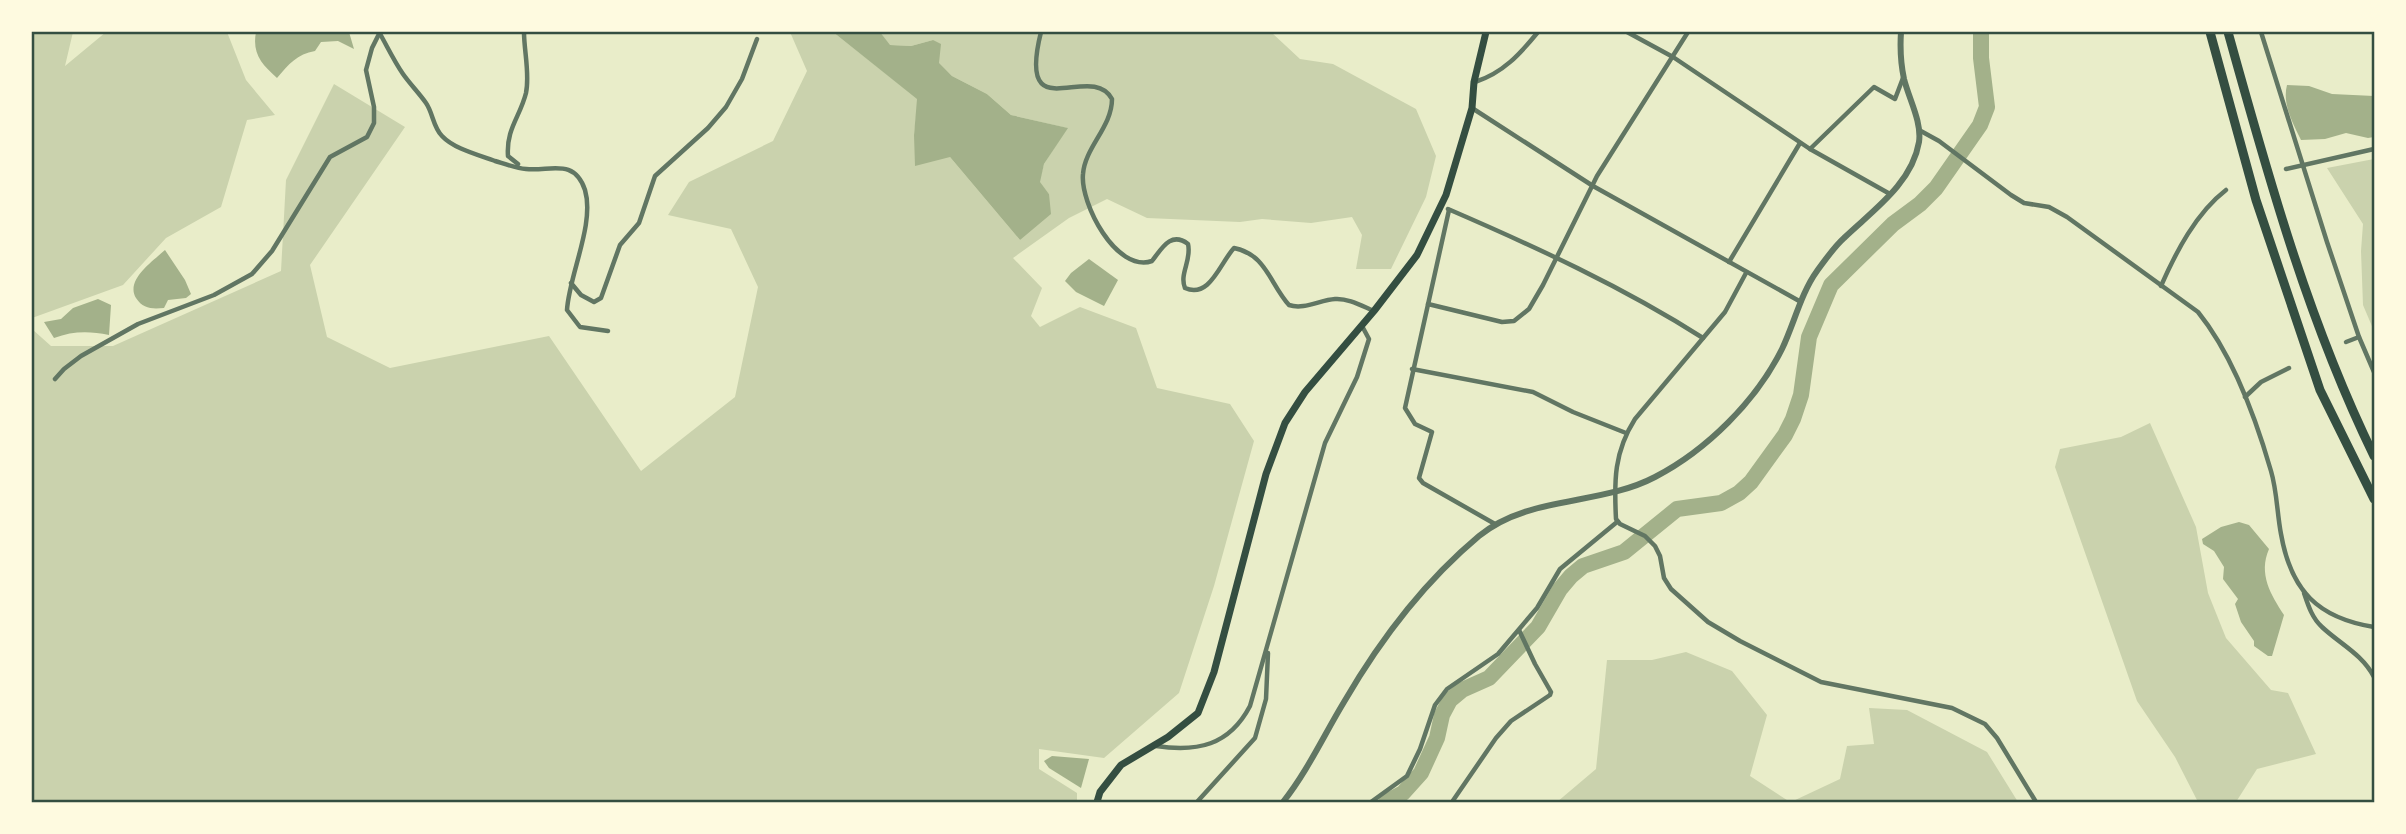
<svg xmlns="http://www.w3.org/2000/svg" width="2406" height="834" font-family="'Noto Sans',sans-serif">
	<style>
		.green { fill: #cad2ad }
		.water { fill: #a3b18a }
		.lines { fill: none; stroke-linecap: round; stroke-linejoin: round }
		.river { stroke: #a3b18a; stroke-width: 16 }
		.minor { stroke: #617663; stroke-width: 4.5 }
		.tertiary { stroke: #617663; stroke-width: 6 }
		.primary { stroke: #344e41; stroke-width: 7 }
		.motorway { stroke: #344e41; stroke-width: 9 }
		.neatline { fill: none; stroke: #344e41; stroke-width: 2.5 }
	</style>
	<rect width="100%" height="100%" fill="#e9edc9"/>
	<!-- green -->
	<g class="green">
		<path d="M32 32H73L65 66 106 32H227L246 80 275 115 247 120 221 207 166 238 123 285 32 318Z"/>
		<path d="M790 32H833L918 99 914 135 950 157 1020 240 1049 194 1039 182 1044 164 1067 128 1011 115 987 94 952 76 938 63 933 40 911 46 889 45 880 32H1271L1300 59 1333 64 1416 109 1436 156 1426 197 1391 269H1356L1362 235 1352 217 1311 223 1262 219 1240 222 1147 218 1107 199 1069 218 1013 258 1042 288 1031 316 1040 327 1080 307 1136 328 1157 388 1230 404 1254 441 1214 586 1179 693 1104 758 1039 749V769L1077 793V802H32V329L51 346H113L281 271 286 180 334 84 405 127 310 265 327 337 390 368 549 336 641 471 735 397 758 287 731 229 668 215 689 182 773 141 807 71Z"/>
		<path d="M2374 159V331L2363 305 2361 251 2363 224 2327 168Z"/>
		<path d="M2150 423 2196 527 2208 593 2226 638 2271 690 2288 693 2316 754 2257 769 2236 802H2198L2175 757 2137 701 2055 467 2060 449 2121 437Z"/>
		<path d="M1686 652 1732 671 1767 715 1750 776 1790 802H1557L1596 769 1607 660H1652Z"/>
		<path d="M1869 708 1907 710 1987 752 2018 802H1791L1840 779 1847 746 1874 744Z"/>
	</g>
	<!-- water -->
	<g class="water">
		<path d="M256 32H349L354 49 338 41 321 42 315 51C297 54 289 64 277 78 261 64 252 53 256 32Z"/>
		<path d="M833 32H880L890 45 911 46 933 40 941 44 939 63 952 76 987 94 1011 115 1068 128 1044 164 1040 182 1049 194 1051 214 1020 240 950 157 915 166 914 135 917 99Z"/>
		<path d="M2287 85 2309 86 2332 94 2374 96V137L2368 138 2346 133 2325 139 2301 140C2293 123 2282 104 2287 85Z"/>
		<path d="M165 250 185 280 191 294 186 298 168 300 164 308C152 309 143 309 136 298 125 280 153 261 165 250Z"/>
		<path d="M1089 259 1118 280 1104 306 1076 292 1065 281 1071 273Z"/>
		<path d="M98 299 111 305 109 335C89 331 73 331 54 338L44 322 61 319 73 308Z"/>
		<path d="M2239 522 2249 525 2269 549C2258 574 2271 595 2284 615L2272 656H2268L2254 646V641L2241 622 2235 604 2238 599 2223 579 2224 567 2214 551 2203 544 2202 539 2221 527Z"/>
		<path d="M1052 756 1089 759 1081 788 1049 768 1044 761Z"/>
	</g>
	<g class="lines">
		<!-- river -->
		<path class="river" d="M1386 802 1403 793 1421 773 1437 738 1442 715 1450 700 1462 690 1489 678 1538 627 1560 589 1571 576 1583 566 1624 552 1677 509 1721 503 1739 493 1751 482 1785 435 1793 419 1801 395 1809 337 1831 285 1893 224 1920 204 1936 188 1980 125 1987 107 1981 58V32"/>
		<!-- minor -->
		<g class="minor">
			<path d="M379 32C387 46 394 61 403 74 410 84 419 93 426 103 433 113 433 127 442 136 454 149 479 155 495 161 505 164 516 168 526 169 549 172 574 157 585 190 595 224 569 275 567 310L580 327 608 331"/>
			<path d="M1041 32C1016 132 1091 60 1112 99 1112 127 1085 147 1083 174 1080 203 1116 273 1152 261 1162 248 1171 231 1188 244 1192 260 1179 274 1185 288 1210 299 1220 263 1234 248 1266 254 1270 284 1289 305 1304 310 1320 300 1335 299 1348 298 1362 306 1374 311"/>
			<path d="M1627 32 1673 57 1810 149 1890 194"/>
			<path d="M2261 32 2327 242 2359 337 2374 372"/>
			<path d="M1475 82C1503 73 1520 54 1538 32"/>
			<path d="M1472 108 1593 186 1801 302"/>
			<path d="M1919 130 1939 141 2011 195 2024 203 2049 207 2067 217 2198 312C2232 354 2256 419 2271 471 2277 491 2277 513 2281 534 2291 591 2318 618 2374 627"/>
			<path d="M1810 149 1874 87 1895 99 1903 78"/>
			<path d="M518 164 508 156C506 129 520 117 526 93 530 74 524 51 524 32"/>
			<path d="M2286 169 2374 149"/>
			<path d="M1448 209C1536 247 1623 287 1703 338"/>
			<path d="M1449 210 1405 408 1415 424 1432 432 1419 478 1423 483 1495 524"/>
			<path d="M1729 262 1800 143"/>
			<path d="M1746 273 1725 312 1635 419C1614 452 1614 481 1616 519L1620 524 1645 536 1655 546 1660 556 1664 578 1671 589 1708 622 1740 641 1821 682 1952 708 1985 724 1997 738 2036 802"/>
			<path d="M571 283 581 295 594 302 601 298 620 245 639 223 655 176 708 128 726 107 742 79 757 39"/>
			<path d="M2161 286C2176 252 2196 213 2226 190"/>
			<path d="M1428 304 1502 322 1514 321 1529 309 1543 285 1597 176 1688 32"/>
			<path d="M2346 342 2359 337"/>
			<path d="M1412 369 1533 392 1573 412 1626 433"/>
			<path d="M55 379 64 369 81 356 138 324 214 295 252 274 272 251 330 157 367 137 374 123V107L366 70 372 48 380 32"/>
			<path d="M2245 397 2261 382 2289 368"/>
			<path d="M2304 593C2308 605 2312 618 2322 627 2340 644 2362 654 2374 677"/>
			<path d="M1156 746C1197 752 1229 746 1250 706L1325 443 1357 377 1369 339 1362 326"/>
			<path d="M1197 802 1255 738 1266 699 1268 653"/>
			<path d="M1371 802 1407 776 1420 749 1435 705 1447 689 1498 654 1537 608 1560 569 1617 522"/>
			<path d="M1452 802 1496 738 1511 721 1550 695 1551 692 1535 664 1519 630"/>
		</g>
		<!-- tertiary -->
		<path class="tertiary" d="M1283 802C1307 772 1324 735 1344 702 1380 640 1424 582 1479 536 1529 495 1600 506 1655 477 1707 450 1756 401 1782 349 1794 324 1801 293 1817 271 1825 260 1834 247 1844 238 1872 211 1912 184 1919 142 1922 122 1909 99 1904 79 1901 65 1900 47 1901 32"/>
		<!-- primary -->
		<path class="primary" d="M1097 802 1100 792 1121 765 1168 737 1198 713 1214 672 1266 474 1285 423 1305 392 1374 311 1417 255 1446 195 1472 108 1474 82 1486 32"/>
		<!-- motorway -->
		<g class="motorway">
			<path d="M2210 32 2256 200 2320 390 2374 499"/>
			<path d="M2228 32C2268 176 2308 321 2374 456"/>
		</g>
	</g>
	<!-- border -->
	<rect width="2406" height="834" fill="none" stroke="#fefae0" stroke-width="66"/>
	<rect x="33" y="33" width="2340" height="768" class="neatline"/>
</svg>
